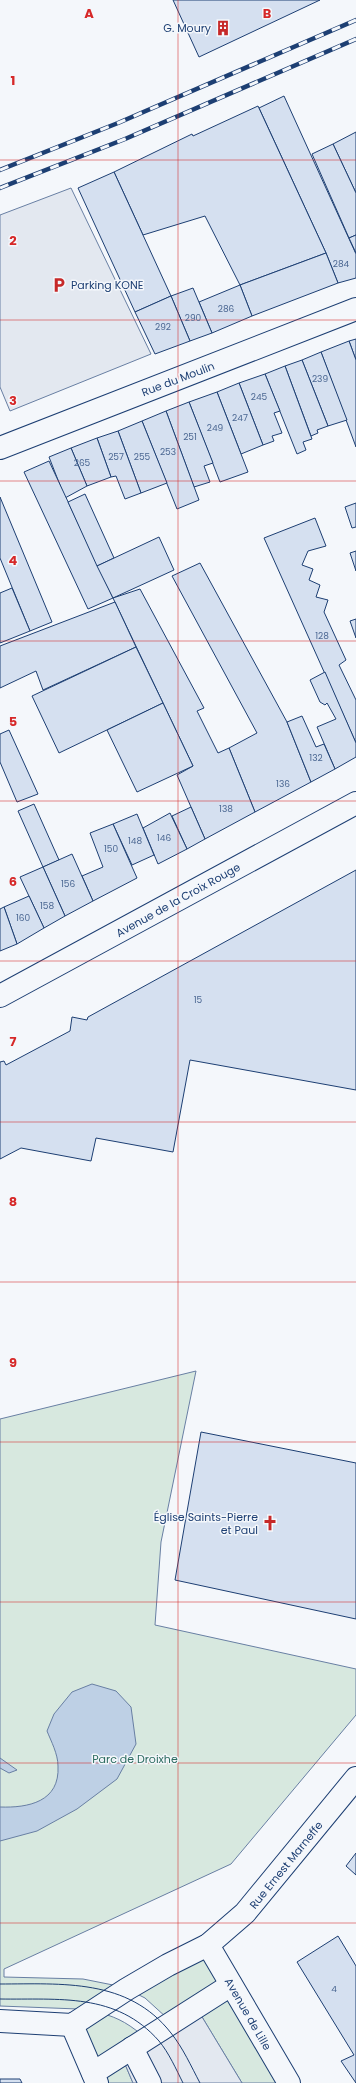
<svg xmlns="http://www.w3.org/2000/svg" width="356" height="2083" font-family="Poppins,sans-serif">
	<style>
		.green { fill: #d7e8df; stroke: #687fa3 }
		.parking { fill: #e3e8f0; stroke: #687fa3 }
		.water { fill: #bed0e5; stroke: #687fa3 }
		.building { fill: #d5e0f0; stroke: #1d3f73 }
		.lines { fill: none; stroke-linecap: round; stroke-linejoin: round }
		.street-casing { stroke: #1d3f73; stroke-width: 24 }
		.street { stroke: #f4f7fb; stroke-width: 22 }
		.tram { stroke: #1d3f73; stroke-width: 1 }
		.rail-casing { stroke: #1d3f73; stroke-width: 4.5 }
		.rail { stroke: #f4f7fb; stroke-width: 3; stroke-dasharray: 9; stroke-linecap: butt }
		.grid { fill: none; stroke: #d62828; stroke-width: 1; stroke-opacity: 0.55 }
		.labels { text-anchor: middle; stroke-width: 3; stroke-linejoin: round; paint-order: stroke }
		.number-label { font-size: 9px; fill: #4b6792 }
		.poi-label { font-size: 11px; fill: #1d3f73; stroke: #f4f7fb; text-anchor: end }
		.street-label { font-size: 11px; fill: #1d3f73; stroke: #f4f7fb }
		.park-label { font-size: 11px; fill: #2c6c60; stroke: #f4f7fb }
		.grid-label { font-size: 13px; text-anchor: middle; font-weight: bold; fill: #d62828; stroke: #f4f7fb; stroke-width: 3; stroke-linejoin: round; paint-order: stroke }
	</style>
	<rect width="100%" height="100%" fill="#f4f7fb"/>
	<!-- green -->
	<g class="green">
		<path d="M196 1371 161 1542 155 1625 356 1669V1715L231 1864 4 1969V1977L83 1979 123 1987 78 2009 0 2006V1419Z"/>
		<path d="M208 1945 289 2083H242L193 2002 167 2018 145 1998 127 1989Z"/>
		<path d="M93 2011C114 2016 125 2021 142 2035L119 2050 133 2083H97L72 2025Z"/>
	</g>
	<!-- parking -->
	<g class="parking">
		<path d="M71 188 151 354 10 411 0 387V215Z"/>
		<path d="M193 2002 242 2083H133L119 2050Z"/>
	</g>
	<!-- water -->
	<g class="water">
		<path d="M92 1684 116 1691 131 1707 136 1744 117 1779 77 1809 37 1831 0 1841V1807C28 1808 60 1802 58 1766 58 1754 51 1741 47 1731L54 1714 72 1692Z"/>
		<path d="M0 1758 17 1770 9 1773 0 1768Z"/>
	</g>
	<!-- building -->
	<g class="building">
		<path d="M173 0H320L199 57Z"/>
		<path d="M284 96 356 254V278L338 283 326 253 259 108Z"/>
		<path d="M258 106 326 253 240 285 205 216 143 235 114 172 192 134 193 136Z"/>
		<path d="M356 132V193L333 144Z"/>
		<path d="M333 144 356 193V235L349 238 312 154Z"/>
		<path d="M114 172 171 296 135 312 78 188Z"/>
		<path d="M356 235V253L349 238Z"/>
		<path d="M326 253 338 283 252 316 240 285Z"/>
		<path d="M240 285 252 316 212 333 199 302Z"/>
		<path d="M193 288 212 333 190 341 171 296Z"/>
		<path d="M171 296 190 341 155 354 135 312Z"/>
		<path d="M356 339V360L349 341Z"/>
		<path d="M349 341 356 360V447L321 352Z"/>
		<path d="M321 352 347 420 328 426 302 360Z"/>
		<path d="M302 360 328 426 317 430 318 433 311 436 285 366Z"/>
		<path d="M285 366 312 439 303 442 306 450 297 454 265 374Z"/>
		<path d="M265 374 280 411 274 413 282 433 272 436 274 441 263 445 239 383Z"/>
		<path d="M239 383 263 445 241 454 217 392Z"/>
		<path d="M217 392 248 472 220 482 189 402Z"/>
		<path d="M189 402 213 463 204 466 210 482 194 487 166 411Z"/>
		<path d="M166 411 199 500 177 509 142 421Z"/>
		<path d="M142 421 167 483 141 493 118 431Z"/>
		<path d="M118 431 141 493 125 499 116 476 111 477 97 438Z"/>
		<path d="M97 438 111 477 87 486 71 448Z"/>
		<path d="M71 448 87 486 65 498 49 457Z"/>
		<path d="M49 461 113 598 88 609 24 472Z"/>
		<path d="M85 494 114 558 97 566 68 502Z"/>
		<path d="M0 497 52 622 30 631 0 558Z"/>
		<path d="M356 503V527L352 528 345 507Z"/>
		<path d="M315 518 326 546 308 551 302 565 313 569 309 580 320 585 316 597 328 600 324 612 346 660 339 665 356 700V743L264 538Z"/>
		<path d="M159 537 174 570 113 598 97 566Z"/>
		<path d="M356 551V571L350 553Z"/>
		<path d="M200 563 287 722 311 782 255 812 229 748 257 733 172 576Z"/>
		<path d="M12 588 30 631 0 643V593Z"/>
		<path d="M140 589 204 708 197 711 218 753 229 748 255 812 205 839 177 775 193 766 113 598Z"/>
		<path d="M115 602 136 647 43 690 36 671 0 688V646Z"/>
		<path d="M356 619V638L350 621Z"/>
		<path d="M136 647 163 703 59 753 32 696Z"/>
		<path d="M325 672 356 743V757L335 769 317 727 336 719 327 703 325 705 320 702 310 680Z"/>
		<path d="M163 703 193 766 137 792 107 730Z"/>
		<path d="M302 716 316 747 324 744 335 769 311 782 287 722Z"/>
		<path d="M9 730 38 794 17 802 0 762V734Z"/>
		<path d="M34 804 59 860 43 867 18 811Z"/>
		<path d="M191 807 205 839 187 849 172 816Z"/>
		<path d="M170 813 187 849 158 864 143 828Z"/>
		<path d="M137 814 154 855 132 865 113 824Z"/>
		<path d="M113 824 137 878 93 901 82 876 103 867 90 833Z"/>
		<path d="M72 854 93 901 65 916 43 867Z"/>
		<path d="M43 867 65 916 44 928 20 877Z"/>
		<path d="M356 870V1090L190 1060 173 1152 96 1138 91 1161 21 1148 0 1159V1062L4 1061 6 1065 70 1031 72 1017 87 1020 88 1017Z"/>
		<path d="M29 896 44 928 17 944 4 907Z"/>
		<path d="M4 907 17 944 0 951V909Z"/>
		<path d="M201 1432 356 1463V1619L175 1580Z"/>
		<path d="M356 1853V1875L346 1866Z"/>
		<path d="M338 1936 356 1966V2083L341 2061 354 2055 297 1962Z"/>
		<path d="M0 2079H20L22 2083H0Z"/>
	</g>
	<g class="lines">
		<defs>
			<g id="street">
				<path d="M0 448 356 309"/>
				<path d="M0 996 356 803"/>
				<path d="M208 1945 289 2083"/>
				<path d="M0 2021 72 2025 127 1989 168 1965 208 1945 245 1913 356 1778"/>
				<path d="M72 2025 97 2083"/>
				<path d="M132 2048 150 2083"/>
				<path d="M93 2073 231 1985"/>
			</g>
		</defs>
		<!-- street casing -->
		<use href="#street" class="street-casing"/>
		<!-- street -->
		<use href="#street" class="street"/>
		<!-- tram -->
		<g class="tram">
			<path d="M0 1984C62 1984 128 1978 171 2033 183 2048 191 2066 200 2083"/>
			<path d="M0 1999C59 2000 116 1992 159 2041 169 2053 176 2069 183 2083"/>
		</g>
		<defs>
			<g id="rail">
				<path d="M0 170 118 123 356 20"/>
				<path d="M0 188 125 139 356 39"/>
			</g>
		</defs>
		<!-- rail casing -->
		<use href="#rail" class="rail-casing"/>
		<!-- rail -->
		<use href="#rail" class="rail"/>
	</g>
	<!-- grid -->
	<path class="grid" d="M178 0V2083M0 160H356M0 320H356M0 481H356M0 641H356M0 801H356M0 961H356M0 1122H356M0 1282H356M0 1442H356M0 1602H356M0 1763H356M0 1923H356"/>
	<!-- icons -->
	<defs>
		<symbol id="building-bare" viewBox="-9 -9 18 18"><path d="M-4-6H4V6H1V3H-1V6H-4ZM-2.5-4.3h1.7v1.8h-1.7ZM.8-4.3h1.7v1.8H.8ZM-2.5-1h1.7V.8h-1.7ZM.8-1h1.7V.8H.8Z" fill="#c62828" stroke="#f4f7fb" stroke-width="2.5" paint-order="stroke"/></symbol>
		<symbol id="parking-bare" viewBox="-9 -9 18 18"><path d="M-3.5-5.5H1a3.5 3.5 0 0 1 0 7H-1V5.5H-3.5ZM-1-3.4V-.6H.8a1.4 1.4 0 0 0 0-2.8Z" fill="#c62828" stroke="#f4f7fb" stroke-width="2.5" paint-order="stroke"/></symbol>
		<symbol id="church-bare" viewBox="-9 -9 18 18"><path d="M-1.2-6h2.4v3.5h3.3v2.4h-3.3V6h-2.4V-.1h-3.3v-2.4h3.3Z" fill="#c62828" stroke="#f4f7fb" stroke-width="2.5" paint-order="stroke"/></symbol>
	</defs>
	<g fill-rule="evenodd">
		<use href="#building-bare" x="212" y="17" width="22" height="22"/>
		<use href="#parking-bare" x="48" y="274" width="22" height="22"/>
		<use href="#church-bare" x="259" y="1512" width="22" height="22"/>
	</g>
	<g class="labels">
		<!-- number labels -->
		<g class="number-label">
			<text x="341" y="267">284</text>
			<text x="226" y="312">286</text>
			<text x="193" y="321">290</text>
			<text x="163" y="330">292</text>
			<text x="320" y="382">239</text>
			<text x="259" y="400">245</text>
			<text x="240" y="421">247</text>
			<text x="215" y="431">249</text>
			<text x="190" y="440">251</text>
			<text x="168" y="455">253</text>
			<text x="116" y="460">257</text>
			<text x="142" y="460">255</text>
			<text x="82" y="466">265</text>
			<text x="322" y="639">128</text>
			<text x="316" y="761">132</text>
			<text x="283" y="787">136</text>
			<text x="226" y="812">138</text>
			<text x="164" y="841">146</text>
			<text x="135" y="844">148</text>
			<text x="111" y="852">150</text>
			<text x="68" y="887">156</text>
			<text x="47" y="909">158</text>
			<text x="23" y="921">160</text>
			<text x="198" y="1003">15</text>
			<text x="334" y="1992">4</text>
		</g>
		<!-- poi labels -->
		<g class="poi-label">
			<text x="211" y="32">G. Moury</text>
			<text x="71" y="289" text-anchor="start">Parking KONE</text>
			<text x="258" y="1521">Église Saints-Pierre<tspan x="258" dy="13">et Paul</tspan></text>
		</g>
		<!-- street labels -->
		<g class="street-label">
			<text transform="translate(178 379) rotate(-21)" y="4">Rue du Moulin</text>
			<text transform="translate(178 900) rotate(-29)" y="4">Avenue de la Croix Rouge</text>
			<text transform="translate(286 1865) rotate(-51)" y="4">Rue Ernest Marneffe</text>
			<text transform="translate(248 2014) rotate(60)" y="4">Avenue de Lille</text>
		</g>
		<!-- park labels -->
		<g class="park-label">
			<text x="135" y="1763">Parc de Droixhe</text>
		</g>
	</g>
	<g class="grid-label">
		<text x="89" y="18">A</text>
		<text x="267" y="18">B</text>
		<text x="13" y="85">1</text>
		<text x="13" y="245">2</text>
		<text x="13" y="405">3</text>
		<text x="13" y="565">4</text>
		<text x="13" y="726">5</text>
		<text x="13" y="886">6</text>
		<text x="13" y="1046">7</text>
		<text x="13" y="1206">8</text>
		<text x="13" y="1367">9</text>
	</g>
</svg>
